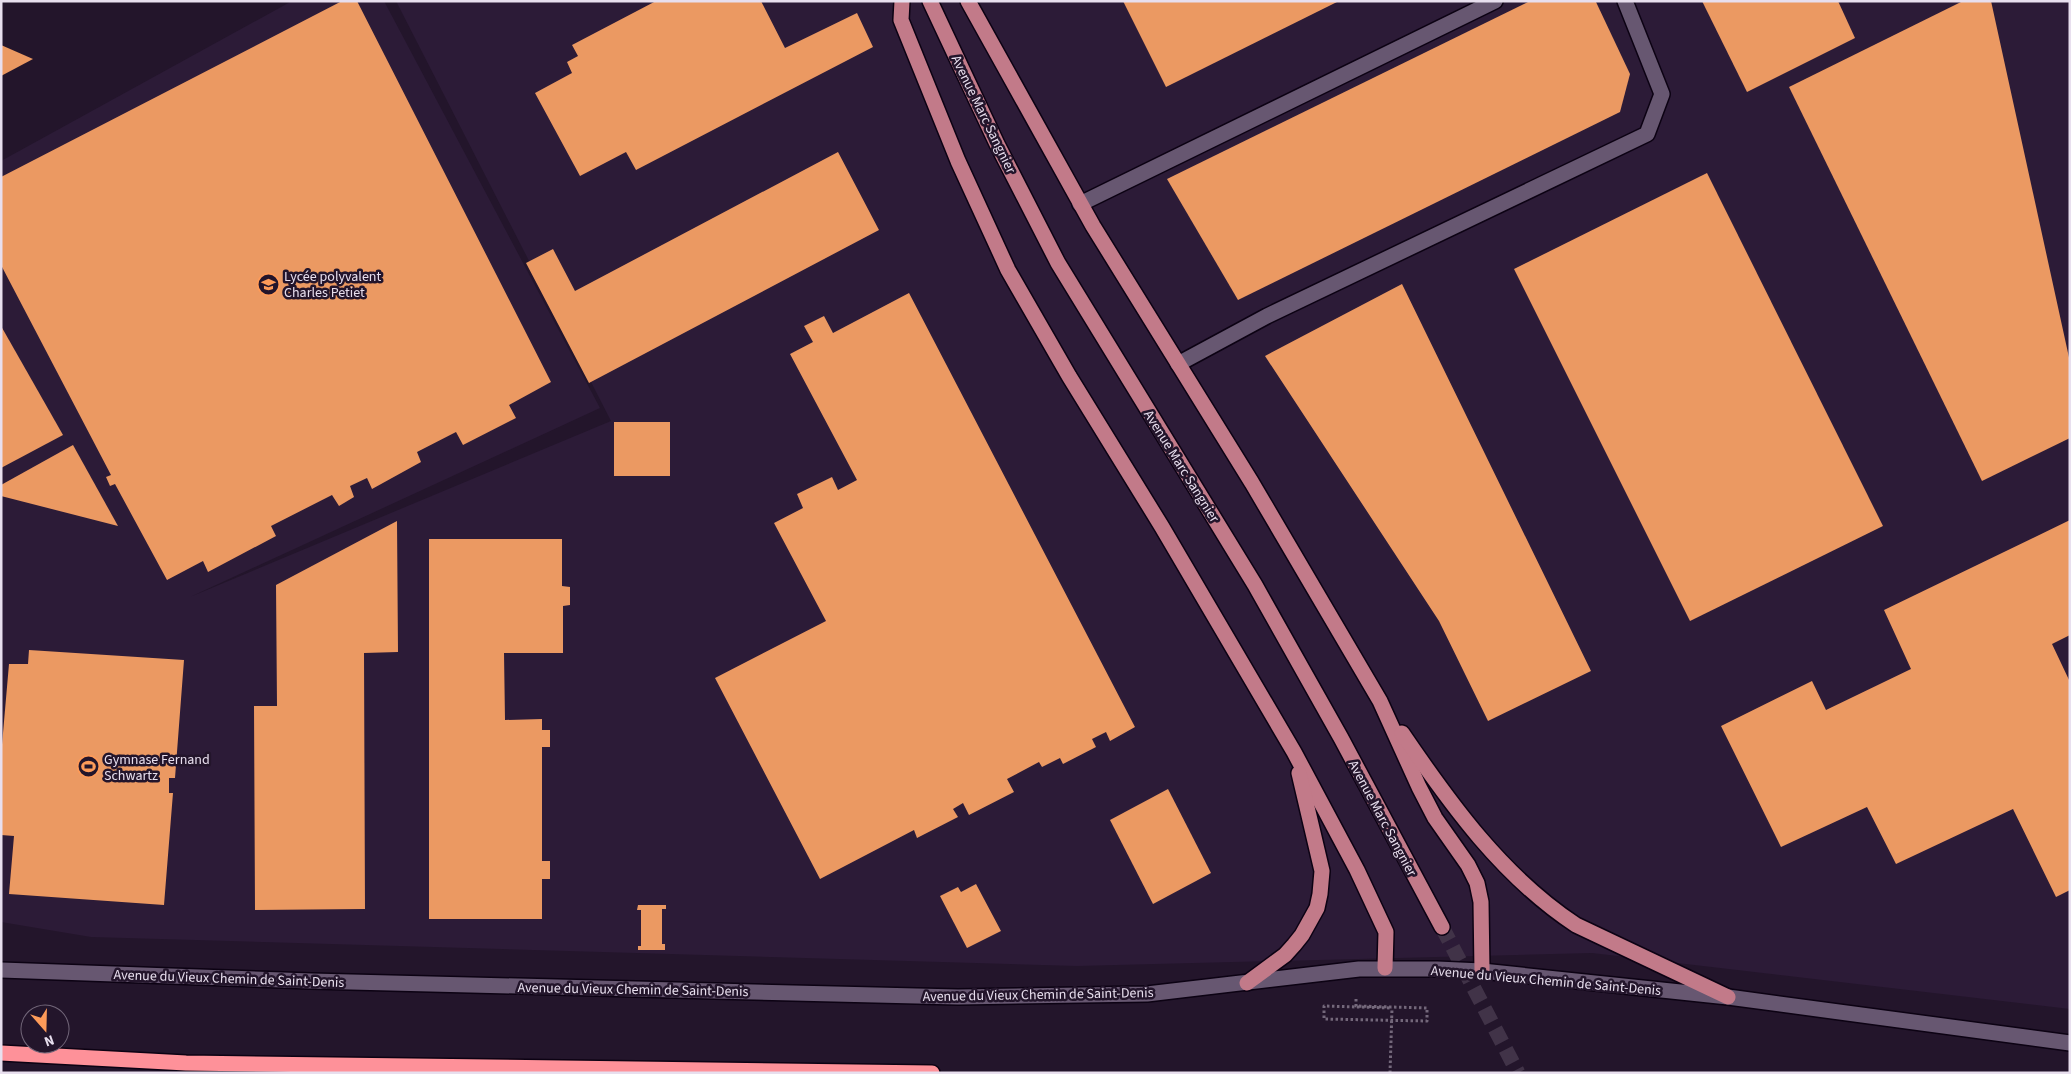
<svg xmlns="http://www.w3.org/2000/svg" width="2071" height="1074" font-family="'Source Sans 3',sans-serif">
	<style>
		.built { fill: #2c1b37 }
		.building { fill: #eb9962 }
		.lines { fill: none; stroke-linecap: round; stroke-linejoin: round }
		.major-tunnel { stroke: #413348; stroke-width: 15; stroke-dasharray: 15 8; stroke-linecap: butt }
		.minor-casing { stroke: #0c0213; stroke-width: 18 }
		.major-casing { stroke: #0c0213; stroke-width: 18 }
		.highway-casing { stroke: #0c0213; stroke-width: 18 }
		.path { stroke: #73677a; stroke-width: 3; stroke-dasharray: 2.5 2.5; stroke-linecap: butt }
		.minor { stroke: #675771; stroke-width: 15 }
		.major { stroke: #c27a89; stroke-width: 15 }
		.highway { stroke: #fe9199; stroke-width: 15 }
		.path-bridge { stroke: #73677a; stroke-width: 3; stroke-dasharray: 2.5 2.5; stroke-linecap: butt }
		.labels { text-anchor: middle; stroke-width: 5; stroke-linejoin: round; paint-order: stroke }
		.street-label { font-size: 14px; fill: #e8dfee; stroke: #23152b }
		.poi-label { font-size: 14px; fill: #e8dfee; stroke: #23152b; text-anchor: start }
	</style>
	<rect width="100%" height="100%" fill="#23152b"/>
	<!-- built -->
	<path class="built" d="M292 1H384L600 408 190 597 611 421 396 1H2070V1009L1592 953 1077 966 91 937 1 922V161Z"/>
	<!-- building -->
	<g class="building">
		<path d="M342 1H357L551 382 509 405 516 418 463 445 456 432 417 452 421 462 372 489 367 478 350 486 354 497 339 506 332 495 271 526 276 536 208 572 203 561 167 580 115 484 110 486 106 477 111 475 1 265V177Z"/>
		<path d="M656 1H761L785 48 857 13 873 47 636 170 626 152 580 176 535 93 572 73 567 62 578 56 572 45Z"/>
		<path d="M1123 1H1339L1166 87Z"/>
		<path d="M1530 1 1596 2 1630 74 1620 112 1238 300 1167 179Z"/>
		<path d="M1702 1H1838L1855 38 1747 92Z"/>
		<path d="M1963 1H1991L2070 362V438L1982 481 1789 87Z"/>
		<path d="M1 45 33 59 1 76Z"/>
		<path d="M838 152 879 230 589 383 526 263 553 249 575 291Z"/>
		<path d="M1707 173 1883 526 1690 621 1514 269Z"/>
		<path d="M1402 284 1591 671 1488 721 1439 621 1265 356Z"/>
		<path d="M909 293 1135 727 1110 741 1106 732 1092 739 1096 747 1063 764 1060 758 1042 767 1039 762 1007 779 1014 792 969 815 963 803 953 809 958 817 917 838 914 830 820 879 715 678 826 621 774 523 803 508 797 494 832 477 838 490 857 480 790 354 813 342 804 326 824 316 833 333Z"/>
		<path d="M1 326 63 435 1 468Z"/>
		<rect x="614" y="422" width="56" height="54"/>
		<path d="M73 445 118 526 1 496V485Z"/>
		<path d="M2070 520V635L2052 644 2070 682V890L2056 897 2013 809 1896 864 1867 807 1781 847 1721 726 1812 681 1826 710 1911 669 1884 610Z"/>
		<path d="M397 521 398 652 364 653 365 909 255 910 254 706H277L276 585Z"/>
		<path d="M429 539H562V586L570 587V605L563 606V653H504L505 720 542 719V730H550V747H542V861H550V879H542V919H429Z"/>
		<path d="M29 650 184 660 175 778H169V793H173L164 905 9 894 14 836 1 835V756L9 664H28Z"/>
		<path d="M1168 789 1211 873 1153 904 1110 820Z"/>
		<path d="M976 884 1001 931 967 948 940 896 958 887 961 892Z"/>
		<path d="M638 905H666V909H662V944H665V950H638V946H641V910H637Z"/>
	</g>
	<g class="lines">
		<!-- major-tunnel -->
		<path class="major-tunnel" d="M1442 927 1518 1073"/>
		<defs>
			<g id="minor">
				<path d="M1080 204 1495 1"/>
				<path d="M1178 364 1267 316 1647 134 1662 94 1625 1"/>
				<path d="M1 970 311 981 958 997 1147 994 1359 969H1437L1482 971 1728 997 2070 1043"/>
			</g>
			<g id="major">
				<path d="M902 1 901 20 958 161 1008 270 1069 376 1162 527 1294 752 1357 870 1386 932 1385 968"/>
				<path d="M930 1 997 144 1058 263 1255 585 1341 738 1442 927"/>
				<path d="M968 1 1093 226 1252 483 1380 701 1419 787 1435 818 1468 865 1477 883 1481 902 1482 971"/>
				<path d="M1402 733C1451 805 1503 877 1576 925L1728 997"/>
				<path d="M1247 983 1285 955 1294 945 1302 935 1317 908 1320 894 1322 871 1299 773"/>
			</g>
			<path id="highway" d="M1 1053 186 1063 932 1073"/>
		</defs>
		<!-- minor casing -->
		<use href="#minor" class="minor-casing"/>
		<!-- major casing -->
		<use href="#major" class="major-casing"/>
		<!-- highway casing -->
		<use href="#highway" class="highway-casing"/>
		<!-- path -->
		<path class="path" d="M1356 999V1006L1427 1008V1021L1324 1019V1006L1392 1008"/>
		<!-- minor -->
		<use href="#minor" class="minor"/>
		<!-- major -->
		<use href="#major" class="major"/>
		<!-- highway -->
		<use href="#highway" class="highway"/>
		<!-- path-bridge -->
		<path class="path-bridge" d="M1390 1073 1392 1008"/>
	</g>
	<!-- icons -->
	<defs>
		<symbol id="school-ring" viewBox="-11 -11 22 22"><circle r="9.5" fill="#23152b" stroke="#fe9b59" stroke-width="1.5"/><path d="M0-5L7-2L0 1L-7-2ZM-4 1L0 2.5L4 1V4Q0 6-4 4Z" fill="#fe9b59"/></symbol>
		<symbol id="stadium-ring" viewBox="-11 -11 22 22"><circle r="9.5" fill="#23152b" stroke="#fe9b59" stroke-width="1.5"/><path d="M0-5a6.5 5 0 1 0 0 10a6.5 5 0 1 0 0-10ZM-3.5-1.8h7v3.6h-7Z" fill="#fe9b59"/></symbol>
	</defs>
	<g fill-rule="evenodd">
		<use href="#school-ring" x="256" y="272" width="25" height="25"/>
		<use href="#stadium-ring" x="76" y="754" width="25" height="25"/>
	</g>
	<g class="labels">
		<!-- street labels -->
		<g class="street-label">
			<text transform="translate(984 114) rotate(64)" y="5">Avenue Marc Sangnier</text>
			<text transform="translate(1182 466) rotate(58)" y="5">Avenue Marc Sangnier</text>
			<text transform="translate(1383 818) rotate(62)" y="5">Avenue Marc Sangnier</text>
			<text transform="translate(229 978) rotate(2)" y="5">Avenue du Vieux Chemin de Saint-Denis</text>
			<text transform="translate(1546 980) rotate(5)" y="5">Avenue du Vieux Chemin de Saint-Denis</text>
			<text transform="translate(633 989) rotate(1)" y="5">Avenue du Vieux Chemin de Saint-Denis</text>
			<text transform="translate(1038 994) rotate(-1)" y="5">Avenue du Vieux Chemin de Saint-Denis</text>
		</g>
		<!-- poi labels -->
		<g class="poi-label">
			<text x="284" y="281">Lycée polyvalent<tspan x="284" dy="16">Charles Petiet</tspan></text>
			<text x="104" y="764">Gymnase Fernand<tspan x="104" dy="16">Schwartz</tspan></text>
		</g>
	</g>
	<!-- border -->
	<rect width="2071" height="1074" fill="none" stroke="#e8dfee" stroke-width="5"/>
	<!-- north arrow -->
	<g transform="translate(45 1029) rotate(160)"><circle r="24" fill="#23152b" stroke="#726679"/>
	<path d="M0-4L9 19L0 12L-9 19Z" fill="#fe9b59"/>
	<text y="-8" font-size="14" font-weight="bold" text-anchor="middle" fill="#e8dfee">N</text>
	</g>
</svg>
